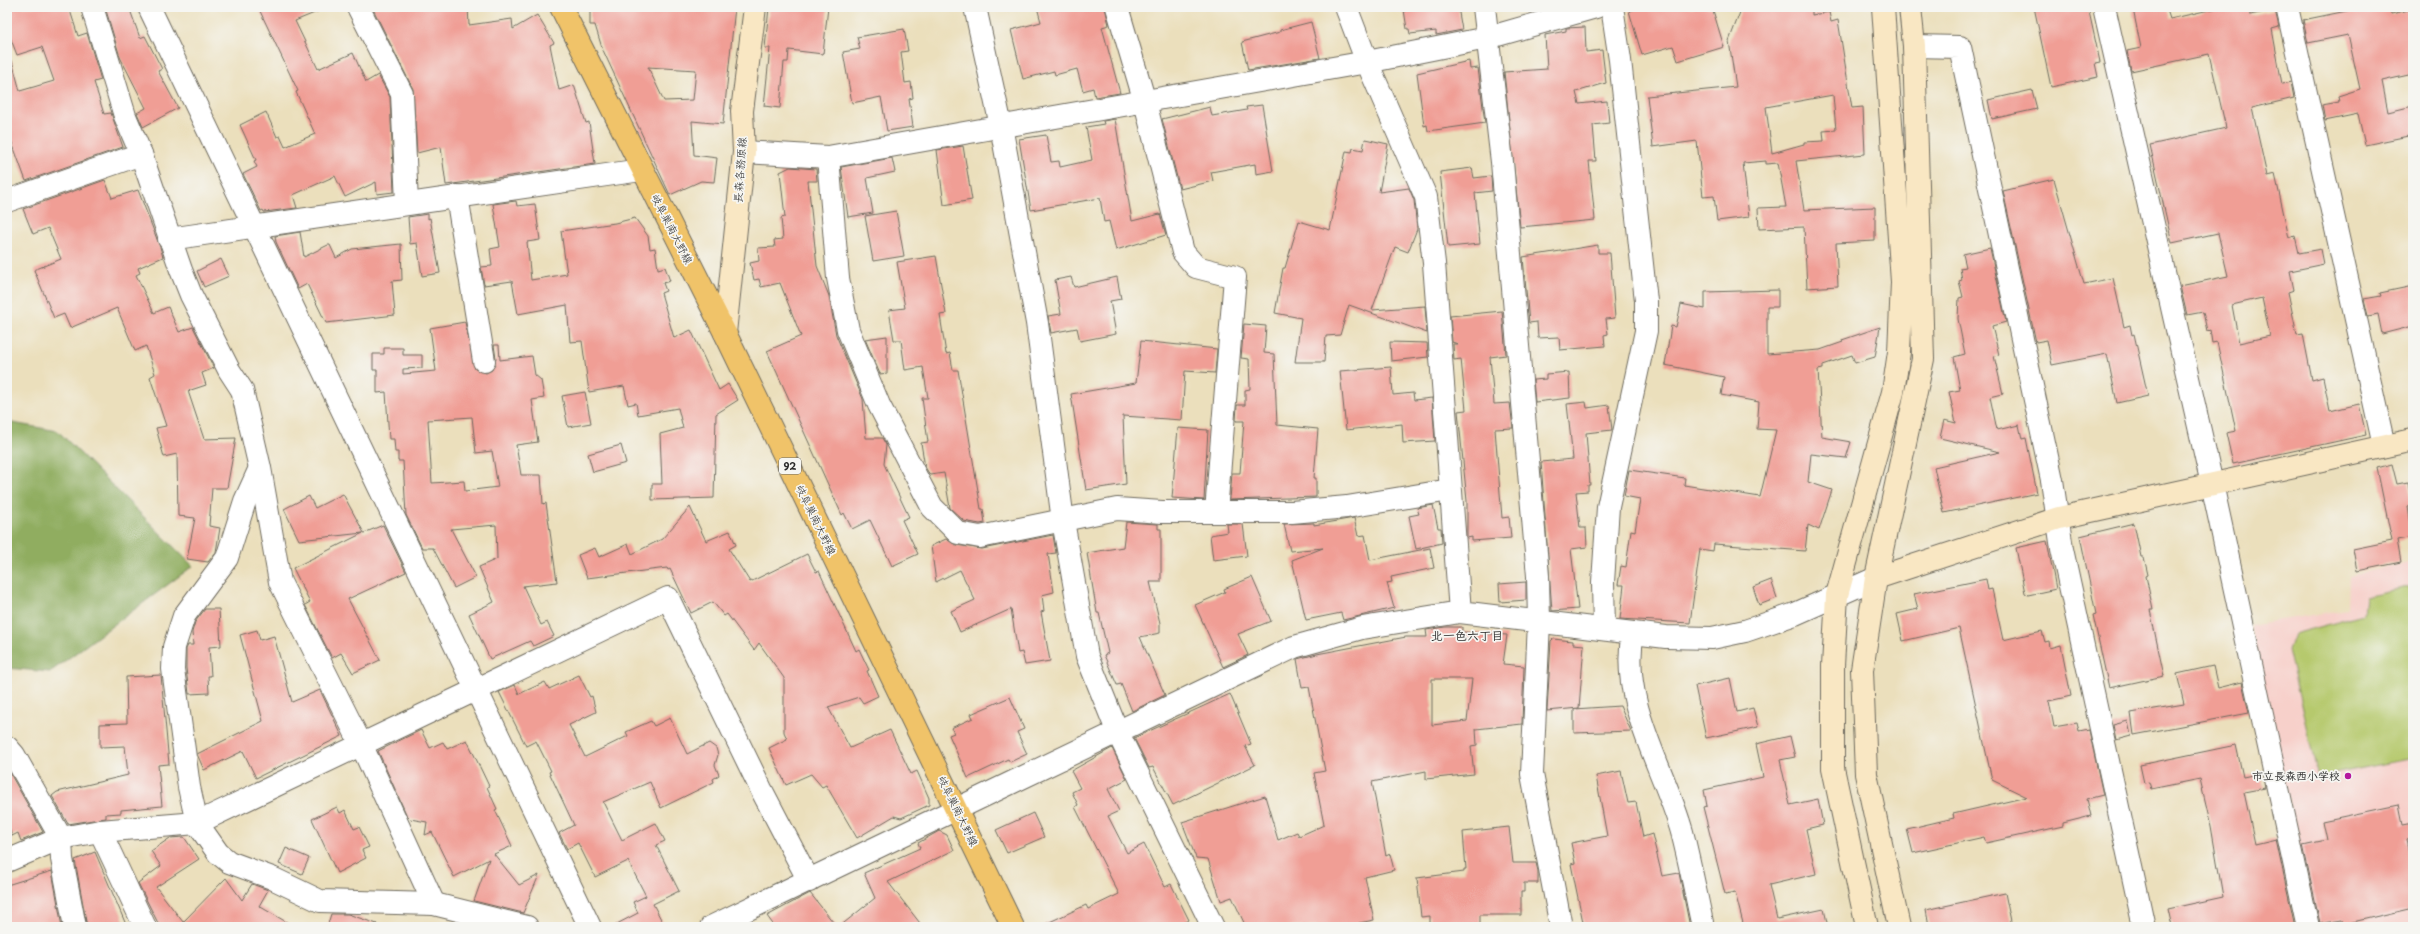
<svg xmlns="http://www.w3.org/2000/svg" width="2420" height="934" font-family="'Playpen Sans','Klee One',sans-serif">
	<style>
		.built { fill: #f7d0ca }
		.green { fill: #b6c96d; stroke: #707a4c }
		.forest { fill: #90ad60; stroke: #5e6c46 }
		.building { fill: #f09e95; fill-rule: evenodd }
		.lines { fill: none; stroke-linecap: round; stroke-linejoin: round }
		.street-casing { stroke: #6e6a5e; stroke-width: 24 }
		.secondary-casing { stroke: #6e6a5e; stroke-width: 24 }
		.primary-casing { stroke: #6e6a5e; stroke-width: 24 }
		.street { stroke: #fff; stroke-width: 22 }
		.secondary { stroke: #f9e7c3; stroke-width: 22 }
		.primary { stroke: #f0c369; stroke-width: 22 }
		.poi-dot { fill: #b5179e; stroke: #f6f6f2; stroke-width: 1.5 }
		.labels { text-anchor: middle; stroke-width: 3.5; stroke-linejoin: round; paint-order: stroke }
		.shield { fill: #f6f6f2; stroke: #686867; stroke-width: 1 }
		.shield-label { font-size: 10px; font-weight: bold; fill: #2b2b2b }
		.street-label { font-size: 11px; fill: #2b2b2b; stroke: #f6f6f2 }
		.poi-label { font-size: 11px; font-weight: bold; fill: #2b2b2b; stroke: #f6f6f2; text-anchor: end }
		.neighbourhood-label { font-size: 12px; font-weight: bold; fill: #2b2b2b; stroke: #f6f6f2 }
	</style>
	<rect width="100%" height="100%" fill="#f6f6f2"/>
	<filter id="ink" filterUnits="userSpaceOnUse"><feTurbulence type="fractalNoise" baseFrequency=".025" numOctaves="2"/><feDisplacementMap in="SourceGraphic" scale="8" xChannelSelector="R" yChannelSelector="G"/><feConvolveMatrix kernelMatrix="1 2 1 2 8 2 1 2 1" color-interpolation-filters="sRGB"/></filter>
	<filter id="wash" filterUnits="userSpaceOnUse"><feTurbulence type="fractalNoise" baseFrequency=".012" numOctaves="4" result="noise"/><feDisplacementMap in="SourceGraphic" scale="16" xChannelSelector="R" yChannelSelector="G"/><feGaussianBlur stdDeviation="0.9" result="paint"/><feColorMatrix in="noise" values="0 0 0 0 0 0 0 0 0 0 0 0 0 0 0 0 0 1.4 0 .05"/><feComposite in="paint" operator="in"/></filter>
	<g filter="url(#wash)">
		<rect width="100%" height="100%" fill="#ebdfbc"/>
		<!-- built -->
		<path class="built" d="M2413 561V927H2316L2250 625 2348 609 2349 576Z"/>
		<!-- green -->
		<path class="green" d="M2413 586V758L2318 777 2288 650 2294 634 2363 615 2365 596Z"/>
		<!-- forest -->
		<path class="forest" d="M7 422 58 431 193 566 50 672 7 668Z"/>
		<g id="blocks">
			<!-- building -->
			<g class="building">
				<path d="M7 7H69L78 36 87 33 101 80 94 82 104 114 111 113 123 147 26 181 7 129V62L12 61 20 91 54 81 42 47 17 55 7 29Z"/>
				<path d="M105 7H129L140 38 145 36 162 69 158 71 178 108 143 127 137 113 146 108 120 57Z"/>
				<path d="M258 7H329L295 21 318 69 353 53 366 82 378 75 390 97 394 192 377 194 376 182 345 197 335 176 293 195 297 208 264 212 263 210 261 211 243 174 257 167 254 161 256 160 240 125 266 112 277 137 280 136 285 147 315 134 296 92 298 91Z"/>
				<path d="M372 7H468L469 25 512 19 513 29 537 15 554 43 550 45 559 90 574 85 586 123 589 122 595 164 446 185 441 147 417 153 413 89Z"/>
				<path d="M590 7H735L723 124 692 121 694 155 717 158 714 182 701 181 670 195 602 48 595 25H590ZM648 67 696 70 693 100 664 101Z"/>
				<path d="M769 7H828L823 54 789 50 788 62H784L780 108 764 106 770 48H765Z"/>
				<path d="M1037 7H1105L1109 25 1102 27 1120 93 1095 97 1093 88 1083 91 1077 69 1055 75 1054 71 1023 79 1011 30 1041 22Z"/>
				<path d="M1407 7H1458L1462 30 1436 35V31L1410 34 1409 29H1407L1404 10 1408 9Z"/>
				<path d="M1643 7H1712L1724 47 1678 61 1673 46 1642 55 1629 11Z"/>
				<path d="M1742 7H1812V15L1829 12 1831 22 1838 20 1852 108 1863 107 1865 154 1796 161 1804 210 1875 207V241L1836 243 1838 286 1807 288 1804 227 1759 229 1758 208 1786 207 1778 163 1766 164V161L1743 163 1749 217 1717 221 1714 196 1703 197 1697 141 1653 147 1647 96 1736 87 1729 41ZM1833 95 1836 130 1823 131 1824 141 1804 142V144L1772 153 1766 107Z"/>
				<path d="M2034 7H2088L2100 62 2095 63 2098 77 2051 87Z"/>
				<path d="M2135 7H2166L2170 19 2222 7H2248L2250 15 2275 10 2279 27 2272 29 2282 84 2291 82 2294 98 2252 108 2267 176 2275 174 2289 238 2295 236 2299 253 2321 249 2324 264 2290 271 2294 290 2288 292 2297 335 2303 334 2312 380 2323 377 2330 411 2359 404 2366 435 2233 464 2226 433 2236 431 2217 342 2212 343 2210 330 2207 331 2203 312 2187 315 2180 286 2228 276 2218 233 2172 243 2150 145 2226 128 2209 54 2131 71 2127 51 2141 48 2133 9ZM2262 298 2270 336 2239 343 2232 305Z"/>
				<path d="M2366 7H2389L2391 14 2413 9V74L2382 81 2388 112 2413 106V135L2365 145 2358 114 2325 121 2322 105 2339 102 2338 96 2360 89 2348 35 2308 43 2303 20Z"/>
				<path d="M1311 22 1320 58 1248 70 1242 42 1280 32V30Z"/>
				<path d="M1585 27 1586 52 1602 50 1606 83 1576 92 1579 104 1607 101 1609 123 1593 125 1596 161H1589L1595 220 1520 227 1504 72 1547 69 1545 35 1566 31V28Z"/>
				<path d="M904 29 908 51 901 52 905 83 911 82 913 98 909 99 913 127 887 131 881 97 852 103 843 52 860 49 857 37Z"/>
				<path d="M1469 61 1470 69 1478 68 1485 123 1428 131 1427 125 1424 126 1417 73Z"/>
				<path d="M2032 90 2037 109 1992 119 1988 100Z"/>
				<path d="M1262 105 1273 171 1256 174 1255 164 1211 172 1213 181 1180 189 1162 119 1210 107 1212 116 1247 110 1246 107Z"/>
				<path d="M1115 119 1132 221 1160 214 1166 235 1116 250 1109 221 1104 222 1100 198 1031 210 1019 139 1046 135 1051 162 1059 161 1060 167 1092 160 1086 127 1104 124 1103 121Z"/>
				<path d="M1365 139 1388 144 1379 192 1409 188 1414 200 1417 229 1408 252 1395 247 1372 310 1425 306 1427 333 1349 305 1340 335 1326 336 1324 362H1295L1301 318 1275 313 1283 268H1285L1299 221 1330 230 1346 151 1352 152 1353 148 1363 150Z"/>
				<path d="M963 146 972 200 944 205 937 150Z"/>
				<path d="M892 158 895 172 867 178 873 213 848 217 841 167Z"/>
				<path d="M790 167 816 169 817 181H808L817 266 829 296 836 335 863 399 866 438H882L886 445 884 464 909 517 902 520 918 554 892 566 870 520 852 529 844 513 842 515 767 351 801 336 780 283 761 287 759 279 754 280 750 263 759 261 758 248 775 247 774 240 783 239 781 218 785 217 780 172Z"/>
				<path d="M1472 168 1474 178 1491 176 1492 191 1475 193 1480 244 1448 247 1440 172Z"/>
				<path d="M2054 179 2084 284 2113 278 2124 327 2130 325 2132 335 2134 334 2148 396 2117 403 2107 354 2052 365 2047 340 2036 342 2003 191Z"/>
				<path d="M105 180 112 198 138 190 160 247 163 257 138 268 140 273 136 275 154 313 168 307 179 332 193 327 214 368 202 373 206 385 188 391 204 439 236 438 227 488H212L209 526 220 528 216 552 208 562 187 559 195 518 178 516 177 454 164 457 156 428 166 426 150 377 155 374 146 346 135 351 117 308 70 328 64 314 54 318 34 270 61 259 48 228 33 234 23 209Z"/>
				<path d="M516 201 517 206 535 204 540 240 527 242 531 280 567 274 561 231 615 223 635 218 648 236 650 249 655 248 658 269 665 267 670 281 663 283 666 291 661 293 674 338 691 330 719 390 728 384 738 400 716 414 714 498 652 500V484H662L660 434 683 428 678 408 638 415 636 403 628 405 624 386 589 392 582 341 570 342 567 305 518 314 512 281 484 285 481 267 492 266 490 249 500 247 493 204Z"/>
				<path d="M896 211 904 256 873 261 865 216Z"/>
				<path d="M428 214V219L430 218 440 273 422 276 417 243 410 244 408 217Z"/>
				<path d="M300 232 304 257 328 245H330L336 258 352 249 401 244 402 280 392 281 395 315 326 323 307 284 298 289 276 242 275 236Z"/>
				<path d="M1598 245V253H1610L1615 318 1606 319 1608 334 1604 335 1605 346 1560 350 1559 337 1538 338 1537 322 1529 323 1523 257Z"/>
				<path d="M1990 248 2006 322 1992 326 1999 355 1994 356 2003 394 1990 397 1997 430 2019 425 2022 439 2026 438 2037 493 1944 513 1934 467 2000 452 1940 438 1944 420 1956 423 1949 392 1960 390 1954 357 1965 354 1958 319 1959 298 1963 297 1959 281 1962 280 1960 268 1966 267 1963 254Z"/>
				<path d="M936 256 946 314 940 315 946 354 950 353 953 370H958L981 509H983L985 523 980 524 964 521 950 508 944 473 930 475 925 467 921 443 928 442 922 398H928L923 367 905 370 901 340H894L889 310 905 308 897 262Z"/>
				<path d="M221 259 229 276 204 287 197 271Z"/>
				<path d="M1071 277 1074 287 1117 277 1121 299 1110 301 1116 334 1080 341 1077 328 1051 333 1048 316 1061 314 1055 280Z"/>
				<path d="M2413 286V326L2382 334 2378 314 2368 316 2364 299 2381 296 2380 293Z"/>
				<path d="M1778 290V307H1767V354L1820 350 1843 342 1842 340 1880 327 1875 357 1855 363 1852 355 1823 365V369L1818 370 1822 437 1851 442 1846 458 1811 454 1808 482 1832 490 1819 530 1808 525 1805 551 1714 544 1713 551 1700 549 1690 623 1620 619 1624 585H1618L1621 566 1626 567 1631 530 1635 531 1640 499 1624 496 1629 470 1685 478 1684 485 1760 497 1776 430 1757 429 1759 402 1721 395 1724 377 1665 365 1671 326 1676 327 1681 304 1705 309V292Z"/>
				<path d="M1502 311 1506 355 1490 357 1494 404 1510 403 1513 428 1495 429 1502 518 1509 517 1511 538 1472 541V537L1467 538V501L1458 411 1466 410 1461 359 1454 360 1453 344H1458L1452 342 1450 316Z"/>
				<path d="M465 322 475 369 486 373 492 370 496 359 494 345H499L500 360 532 356 535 375 541 380 544 398 532 400 538 442 516 445 521 475H541L543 504 546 503 557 582 523 586 541 625 547 622 554 636 533 646 530 641 490 659 469 614 494 602 479 567 497 559 496 525 451 529 476 577 454 588 433 548H422L406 515 403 461H398V452H395L394 439H389L386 392 377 393V370H373V354H384V348H403V355H422V368L403 369V374L436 371 430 328ZM472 417 476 453 492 451 498 487 465 491 464 481 432 483 428 420Z"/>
				<path d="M1244 324 1266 326 1264 353 1274 354 1277 425 1318 429 1314 478H1316V497L1230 500 1232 473H1240L1244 421H1236L1237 405H1245V390L1250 389 1249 359 1241 358Z"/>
				<path d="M887 336V373L880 374 865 339Z"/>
				<path d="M1141 341 1217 349 1215 373 1185 371 1182 420 1123 416 1126 484 1086 490 1071 394 1136 383Z"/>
				<path d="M1390 342 1427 343 1428 357 1391 361Z"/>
				<path d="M1391 367 1393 395 1413 393 1414 400 1432 398 1435 441 1403 443 1402 424 1346 430 1340 371Z"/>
				<path d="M1569 372 1570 398 1535 402 1533 380 1546 379V374Z"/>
				<path d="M585 392 591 423 568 427 562 396Z"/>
				<path d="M1586 402 1587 408 1609 405 1612 430 1586 433 1590 485H1588V491L1576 492 1580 528H1586L1587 547 1571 549 1578 609 1552 611 1541 462 1573 459 1567 404Z"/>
				<path d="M1178 428 1208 430 1204 500 1172 498Z"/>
				<path d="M621 445 626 463 593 472 588 454Z"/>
				<path d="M2392 464 2397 484 2408 482 2413 506 2408 507 2413 537 2397 540 2401 562 2357 571 2353 549 2392 541 2377 468Z"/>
				<path d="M343 494 364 533 383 525 406 572 348 599 380 660 353 673 341 653 332 658 305 605 310 602 293 568 363 533 299 540 284 509 309 496 315 508Z"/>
				<path d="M1433 505 1438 528H1441L1442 543 1416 549 1409 516 1419 514 1417 508Z"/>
				<path d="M690 507 706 541 730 531 736 545 729 549 750 582 807 554 816 572 819 571 856 651 859 649 869 670 867 671 878 696 863 703 859 697 828 707 850 748 890 730 911 774 917 771 929 798V805L901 818 894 816 857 838 826 785 822 787 811 774 786 785 769 748 787 739 784 732V678L759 643 754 650 727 614 724 616 713 602 691 613 670 569 668 570 667 568 587 578 578 555 595 548 599 557 628 544 632 554 662 539Z"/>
				<path d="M1354 518 1358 536 1365 535 1370 560 1430 548 1434 568 1391 577 1392 582 1387 583 1394 608 1343 620 1341 613 1306 620 1292 560 1323 548 1290 551 1284 524 1314 523V525Z"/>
				<path d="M1126 522 1158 524V529H1161V582H1150L1160 623V633L1140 637 1165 695 1132 711 1121 684 1117 685 1104 655 1108 653 1099 613H1097L1087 553 1123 547Z"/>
				<path d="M2134 523 2141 557H2144L2148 575 2146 576 2153 610H2150L2164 676 2109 688 2093 615 2096 614 2080 536Z"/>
				<path d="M1227 524H1243L1247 556 1213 560 1210 535 1228 532Z"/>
				<path d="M1053 535 1056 553 1048 554 1054 592 1042 595 1044 611 1041 612 1050 661 1025 665 1022 652 1018 653 1011 609 960 632 951 611 975 600 960 570 936 582 931 546 946 539 956 545 982 549Z"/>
				<path d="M2047 541 2056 589 2028 595 2025 593 2016 548Z"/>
				<path d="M1252 577 1271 621 1238 634 1248 655 1223 667 1195 605 1225 592 1224 589Z"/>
				<path d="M1986 579 1988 590 1992 589 2003 640 2042 631 2045 642 2049 641 2050 648 2061 645 2071 696 2049 701 2054 727 2077 723 2079 732 2089 730 2103 795 2087 799 2091 816 2063 823V826L1986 843 1984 837 1913 853 1907 829 1954 818 1953 814 2027 797 1992 780 1959 628 1903 641 1897 614 1918 609 1914 594Z"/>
				<path d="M1771 580 1777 598 1759 605 1753 587Z"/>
				<path d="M1526 582V600L1500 602 1499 584Z"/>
				<path d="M205 609H219L221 646 209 647 211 676H208L209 693 189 694 186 668V649L188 645H193L192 632 195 622Z"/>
				<path d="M1445 627H1462V632L1507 635 1503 664 1524 666 1522 724 1476 729 1477 745 1471 746 1474 774 1426 779V771L1372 782 1386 856 1390 854 1394 870 1365 877 1374 920 1359 923V927H1246L1232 897 1221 901 1208 859 1196 858 1182 822 1265 796 1278 840 1297 832 1299 836 1324 825 1314 773 1325 771 1309 687 1302 688 1297 659 1317 654 1406 637H1427L1426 630ZM1432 679H1472L1467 721 1432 725Z"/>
				<path d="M257 630 260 640 274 636 292 702 320 690 342 736 256 778 243 751 204 770 197 754 263 721 240 635Z"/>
				<path d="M1553 639 1573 641V644L1584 645 1579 708 1547 711 1551 641Z"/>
				<path d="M2213 666 2218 688 2242 682 2249 713 2134 735 2131 713 2184 704 2177 674Z"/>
				<path d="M161 675 169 764 158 765 162 806 121 810V813L106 814V818L68 824 52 796 57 792 128 775 125 746 100 747V724L127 723 126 677Z"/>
				<path d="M579 675 590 697 592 696 596 712 569 725 585 757 628 736 626 732 651 721 654 726 670 718 687 754 709 743 716 748 718 755 715 765 719 775 713 779 714 782 661 808 650 782 603 802 622 840 656 823 665 841 656 845 679 891 653 904 665 927H611L638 913 633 902 646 896 628 861 595 877 578 843 567 849 559 833 574 825 549 772 551 771 536 741 526 746 499 692 515 685 519 694 545 682 549 689Z"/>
				<path d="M1730 678 1737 712 1753 708 1758 727 1706 738 1695 686Z"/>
				<path d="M1230 694 1251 744 1245 746 1255 765 1173 805 1153 767 1149 768 1134 738Z"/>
				<path d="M1010 697 1024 729 1017 732 1027 754 1010 762 1008 759 968 778 949 735 954 733 951 728 973 718 971 714Z"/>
				<path d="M1620 706 1631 731 1574 733V709Z"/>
				<path d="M2128 721 2131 736 2116 740 2113 725Z"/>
				<path d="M421 730 430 748 443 742 447 749 467 740 489 786 487 787 497 809 495 810 512 846 494 854 519 885 539 875 523 913 474 901 489 859 454 877 432 832 425 835 427 822 410 819 407 816 378 751Z"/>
				<path d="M1790 736 1795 757 1780 760 1790 805 1818 799 1823 825 1806 829 1816 874 1769 885 1777 919 1824 909 1828 927H1744L1735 892 1725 894 1703 807 1707 806 1704 790 1763 777 1756 744Z"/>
				<path d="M2236 745 2243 777 2262 773 2265 788 2244 792 2255 844 2276 839 2295 927H2172L2168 909 2223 897 2211 826 2200 779 2151 789 2149 782 2144 783 2140 765Z"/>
				<path d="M1112 748 1127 779 1108 789 1119 811 1108 816 1127 853 1144 844 1165 887 1171 884 1189 920 1174 927H1039L1086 905 1088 909 1119 894 1075 807 1078 805 1072 792 1080 788 1071 771Z"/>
				<path d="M7 768 43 832 21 841 18 833 12 836 7 824Z"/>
				<path d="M1621 771 1628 803 1636 802 1643 837 1652 834 1662 876 1679 873 1690 927H1584L1571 864 1575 863 1571 843 1607 836 1596 776Z"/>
				<path d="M2398 805 2402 825 2413 823V838L2406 840 2413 874V908L2344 924 2343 919 2320 923 2303 845 2326 840 2322 821Z"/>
				<path d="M337 807 340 813 345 810 354 829 359 827 369 847 362 850 366 858 337 873 312 819Z"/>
				<path d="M1033 813 1044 837 1007 853 996 830Z"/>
				<path d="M1509 827 1513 863H1536L1538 871V883H1524V892H1521V915H1480V927H1430V916L1421 917 1417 878 1464 872V869H1466L1463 832Z"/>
				<path d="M939 831 947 835 954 850 888 882 923 927H839L875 898 864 873 920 848 918 843Z"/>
				<path d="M184 837 199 859 156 887 183 922 226 878 242 900 252 884 268 890 259 906 295 927H160L138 883 161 866 151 851 170 838Z"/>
				<path d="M286 848 309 858 302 874 279 864Z"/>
				<path d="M95 852 127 927H87L75 860Z"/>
				<path d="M52 871 62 927H7V885Z"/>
				<path d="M810 893 837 927H775L767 916Z"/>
				<path d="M2005 893 2012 927H1929L1926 910Z"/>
				<path d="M331 914H348L377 924 376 927H327Z"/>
			</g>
		</g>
	</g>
	<g filter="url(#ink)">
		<use href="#blocks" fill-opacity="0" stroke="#6e6a5e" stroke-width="1"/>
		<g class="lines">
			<defs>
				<g id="street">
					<path d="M92 7 125 116 141 154 181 270 191 295 229 370 242 390 260 468 280 582 361 744 434 904"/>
					<path d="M149 7 590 927"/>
					<path d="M358 7 402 94 407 203"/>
					<path d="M975 7 1001 126 1037 323 1063 521 1087 656 1118 733 1213 927"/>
					<path d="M1117 7 1145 102 1183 252 1196 267 1235 277 1216 512"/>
					<path d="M1346 7 1367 62 1426 197 1434 263 1460 612"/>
					<path d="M1484 7 1502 162 1538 576 1539 622 1532 774 1561 927"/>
					<path d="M2104 7 2212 484 2308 927"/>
					<path d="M2287 7 2384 446"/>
					<path d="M1914 46 1960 47 2052 480 2062 549 2144 927"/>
					<path d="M744 152 828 157 1367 62 1487 38 1596 7"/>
					<path d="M828 157 838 278 848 330 879 405 932 507 958 533 980 537 1117 509 1162 512H1292L1347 507 1450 490"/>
					<path d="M457 196 484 361"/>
					<path d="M7 201 141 154"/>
					<path d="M169 239 641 170"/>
					<path d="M260 468 245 501 227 558 184 616 174 647 173 669 189 787 197 823 218 853 229 862 272 878 320 901 434 904 527 927"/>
					<path d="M1604 629 1603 582 1608 507 1646 331V301L1620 60 1612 7"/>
					<path d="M1633 633C1619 702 1664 767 1682 832 1690 863 1696 895 1703 927"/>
					<path d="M7 747 14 755 61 838 62 859 75 927"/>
					<path d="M100 831 145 927"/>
					<path d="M7 861 61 838 100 831 197 823 668 598 761 789 809 881"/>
					<path d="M711 927 1294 647 1362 628 1460 612 1666 637 1712 638 1745 631 1795 614 1876 578"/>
				</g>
				<g id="secondary">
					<path d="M725 333 744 152 742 111 755 7"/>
					<path d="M1876 578 2059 518 2413 440"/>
					<path d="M1867 927 1833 768V666L1837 595 1893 392 1899 352 1902 282 1883 7"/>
					<path d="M1899 927 1866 774 1862 670 1876 578 1923 359 1914 46 1910 7"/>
				</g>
				<path id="primary" d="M561 7 725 333 1013 927"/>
			</defs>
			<!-- street casing -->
			<use href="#street" class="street-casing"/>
			<!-- secondary casing -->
			<use href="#secondary" class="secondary-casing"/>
			<!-- primary casing -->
			<use href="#primary" class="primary-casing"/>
			<!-- street -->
			<use href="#street" class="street"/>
			<!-- secondary -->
			<use href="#secondary" class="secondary"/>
			<!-- primary -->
			<use href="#primary" class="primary"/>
		</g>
	</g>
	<!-- markers -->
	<circle class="poi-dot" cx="2348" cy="776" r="4"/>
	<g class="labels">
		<!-- shield labels -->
		<rect class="shield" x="779" y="458" width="22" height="16" rx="3"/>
		<g class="shield-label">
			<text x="790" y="470">92</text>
		</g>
		<!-- street labels -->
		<g class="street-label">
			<text transform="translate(740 170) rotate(-86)" y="4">長森各務原線</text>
			<text transform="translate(672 229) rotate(63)" y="4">岐阜巣南大野線</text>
			<text transform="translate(816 520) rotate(64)" y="4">岐阜巣南大野線</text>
			<text transform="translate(958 811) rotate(64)" y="4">岐阜巣南大野線</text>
		</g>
		<!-- poi labels -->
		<g class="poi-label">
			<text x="2340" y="780">市立長森西小学校</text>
		</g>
		<!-- neighbourhood labels -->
		<g class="neighbourhood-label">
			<text x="1467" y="640">北一色六丁目</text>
		</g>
	</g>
	<!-- margin -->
	<rect width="2420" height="934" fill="none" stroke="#f6f6f2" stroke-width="24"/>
</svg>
